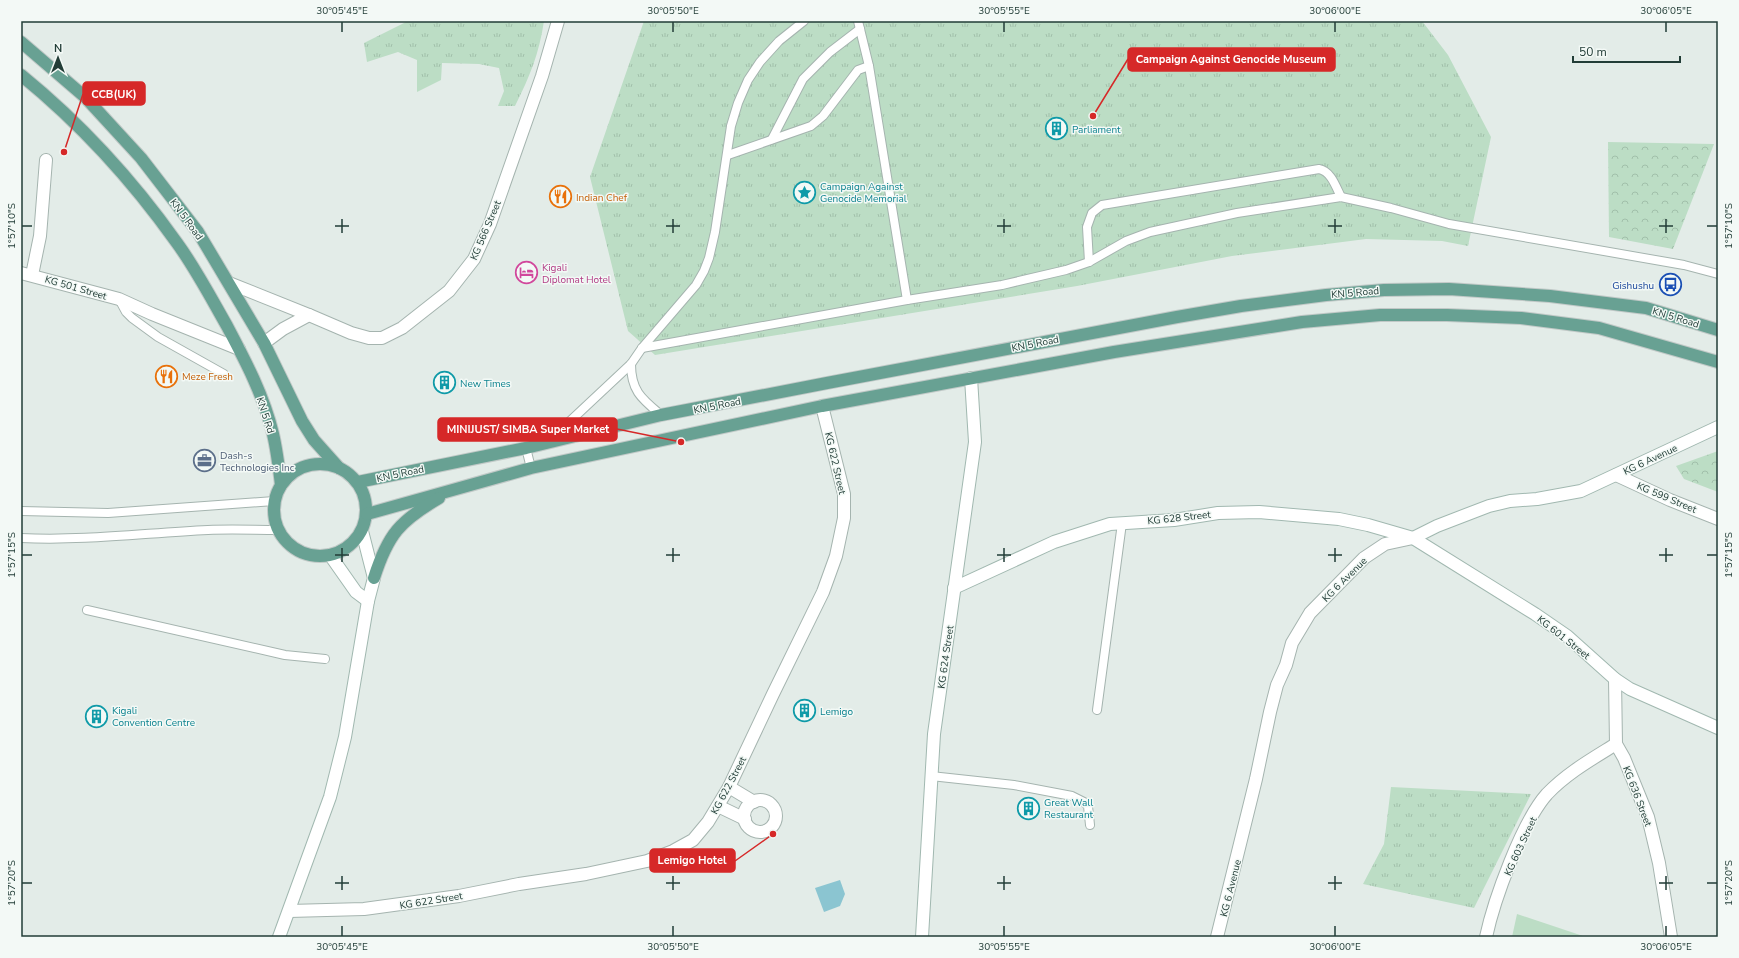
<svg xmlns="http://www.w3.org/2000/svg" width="1739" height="958" font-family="'Nunito Sans',sans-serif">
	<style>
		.grass { fill: url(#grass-tufts) }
		.park { fill: url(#park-crowns) }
		.garden { fill: #bcddc5 }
		.water { fill: #8bc5d1 }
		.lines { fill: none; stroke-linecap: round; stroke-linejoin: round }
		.service-casing { stroke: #a5b4af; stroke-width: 10 }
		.minor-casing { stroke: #a5b4af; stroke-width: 14 }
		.secondary-casing { stroke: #a1b8b0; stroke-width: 14 }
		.primary-casing { stroke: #c1c9c7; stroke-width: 14 }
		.service { stroke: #fff; stroke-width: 8 }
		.minor { stroke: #fff; stroke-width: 12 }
		.secondary { stroke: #fff; stroke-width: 12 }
		.primary { stroke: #68a193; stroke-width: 12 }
		.ticks { fill: none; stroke: #223d37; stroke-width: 1.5 }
		.labels { text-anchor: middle; stroke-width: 3; stroke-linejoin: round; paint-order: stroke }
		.culture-label { font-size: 10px; fill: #0d838f; stroke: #f3f9f6; text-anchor: start }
		.food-label { font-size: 10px; fill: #c56008; stroke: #f3f9f6; text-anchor: start }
		.street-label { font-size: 10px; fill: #223d37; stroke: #f3f9f6 }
		.hotel-label { font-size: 10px; fill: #b23c85; stroke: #f3f9f6; text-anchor: start }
		.transit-label { font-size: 10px; fill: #164399; stroke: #f3f9f6; text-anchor: end }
		.service-label { font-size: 10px; fill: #4e5e75; stroke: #f3f9f6; text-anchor: start }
		.leader { fill: none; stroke: #d62828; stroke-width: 1.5 }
		.callout-dot { fill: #d62828; stroke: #f3f9f6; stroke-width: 1.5 }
		.callout { fill: #d62828; stroke: #d62828; stroke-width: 1.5 }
		.callout-label { font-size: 11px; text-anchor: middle; font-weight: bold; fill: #fff }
		.neatline { fill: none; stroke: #223d37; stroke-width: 1.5 }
		.ticks-label { font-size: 10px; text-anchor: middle; fill: #223d37 }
	</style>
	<defs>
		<pattern id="grass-tufts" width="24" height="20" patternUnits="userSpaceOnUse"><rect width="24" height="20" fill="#bcddc5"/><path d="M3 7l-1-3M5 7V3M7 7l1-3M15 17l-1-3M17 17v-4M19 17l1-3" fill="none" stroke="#a1bfaa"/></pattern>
		<pattern id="park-crowns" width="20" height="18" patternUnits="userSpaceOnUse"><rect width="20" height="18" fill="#bcddc5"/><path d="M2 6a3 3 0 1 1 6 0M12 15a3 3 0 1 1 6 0" fill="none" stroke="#a1bfaa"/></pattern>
	</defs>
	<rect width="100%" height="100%" fill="#e3ece8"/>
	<!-- grass -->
	<g class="grass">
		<path d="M408 21H544C539 54 530 76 515 106H498L504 91 499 68 479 64 442 63 441 80 417 92V60L398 52 367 62 364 43Z"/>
		<path d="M644 21H1422L1448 55 1491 137 1468 246 1442 241 1366 239 1232 256 1077 286 655 355 628 331 590 177Z"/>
		<path d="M1391 787 1531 794 1474 908 1363 884 1384 844Z"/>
	</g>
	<!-- park -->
	<g class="park">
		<path d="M1608 142 1714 144 1673 249 1609 237Z"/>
		<path d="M1718 451V492L1684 479 1676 466Z"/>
	</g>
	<!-- garden -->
	<path class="garden" d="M1517 914 1583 936 1585 937H1512Z"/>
	<!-- water -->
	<path class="water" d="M840 880 845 894 840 906 824 912 815 888Z"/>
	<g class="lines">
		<defs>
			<g id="service">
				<path d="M772 139 803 79 830 52 860 29"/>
				<path d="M728 155 811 126 823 116 858 70 869 66"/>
				<path d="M1089 262 1087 227 1092 213 1102 205 1319 169C1331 171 1336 187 1341 197"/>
				<path d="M119 299 126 312 132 318 158 337 224 374"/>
				<path d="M907 300 1002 285 1066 270 1089 262 1126 241 1150 232 1237 213 1341 197 1391 208 1449 224 1684 265 1718 274"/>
				<path d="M642 348 907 300 869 66 858 21"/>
				<path d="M631 364C631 391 642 399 661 415"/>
				<path d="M552 441 568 423 631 364 642 348 696 285 704 271 709 258 715 232 731 126 738 103 748 80 760 62 779 41 804 21"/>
				<path d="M526 448 531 468"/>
				<path d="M21 511 108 513 274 501"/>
				<path d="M21 538C84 541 145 533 208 530 231 529 255 530 278 530"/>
				<path d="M87 610 285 655 325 659"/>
				<path d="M1097 710 1122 523"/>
				<path d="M931 776 1014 785 1072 796 1084 802 1088 806 1090 825"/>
			</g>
			<g id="minor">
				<path d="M21 273 119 299 152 314 239 349"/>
				<path d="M32 275 40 236 46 160"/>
				<path d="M229 283 309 315 351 333 369 338H382L402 328 449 291 474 259 490 224 542 76 558 21"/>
				<path d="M264 343 283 329 309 315"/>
				<path d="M1616 475 1670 500 1718 519"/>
				<path d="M1615 679 1616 744 1624 758 1648 817 1659 863 1671 937"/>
				<path d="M729 787 754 802"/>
				<circle cx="760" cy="816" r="16"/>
				<path d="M718 806 745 819"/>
				<path d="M289 911 364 909 459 896 519 884 586 874 647 861 673 851 693 840 708 822 729 787 773 694 823 592 836 556 844 518V494L822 406"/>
				<path d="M1217 937 1256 779 1270 712 1277 685 1286 665 1292 643 1310 613 1364 558 1385 544 1413 538"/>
				<path d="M1486 937C1494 900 1522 822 1547 794 1567 773 1592 759 1616 744"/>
			</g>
			<g id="secondary">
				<path d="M1413 538 1437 526 1489 506 1510 501 1537 499 1581 491 1718 427"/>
				<path d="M330 555 356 592 368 601"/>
				<path d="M954 588 1054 542 1110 524 1174 520 1218 513 1259 512 1339 519 1368 525 1413 538 1535 614 1567 636 1615 679 1630 689 1718 728"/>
				<path d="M279 937 330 797 345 737 368 601 374 578 362 531"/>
				<path d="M922 937 934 734 975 442 971 378"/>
			</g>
			<g id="primary">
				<path d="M21 42 85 97 141 158 198 232 264 343 302 421 314 440 339 468"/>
				<path d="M21 75C80 123 133 181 177 243 196 269 211 298 227 326 245 360 264 396 273 434 277 451 279 468 281 485"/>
				<circle cx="320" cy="510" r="46"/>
				<path d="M358 482 526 448 661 415 827 383 1177 317 1241 306 1326 295 1384 290 1449 289 1550 296 1646 308 1718 330"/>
				<path d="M367 514 531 468 822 406 1114 352 1302 322 1380 315H1447L1521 318 1599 328 1718 362"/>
				<path d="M374 578C388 534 400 521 439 498"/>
			</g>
		</defs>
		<!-- service casing -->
		<use href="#service" class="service-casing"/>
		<!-- minor casing -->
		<use href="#minor" class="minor-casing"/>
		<!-- secondary casing -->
		<use href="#secondary" class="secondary-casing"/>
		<!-- primary casing -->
		<use href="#primary" class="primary-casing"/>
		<!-- service -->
		<use href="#service" class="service"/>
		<!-- minor -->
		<use href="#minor" class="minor"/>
		<!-- secondary -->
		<use href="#secondary" class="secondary"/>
		<!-- primary -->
		<use href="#primary" class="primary"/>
	</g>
	<!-- ticks -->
	<path class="ticks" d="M342 22V32M673 22V32M1004 22V32M1335 22V32M1666 22V32M342 219V233M673 219V233M1004 219V233M1335 219V233M1666 219V233M22 226H32M335 226H349M666 226H680M997 226H1011M1328 226H1342M1659 226H1673M1707 226H1717M342 548V562M673 548V562M1004 548V562M1335 548V562M1666 548V562M22 555H32M335 555H349M666 555H680M997 555H1011M1328 555H1342M1659 555H1673M1707 555H1717M342 876V890M673 876V890M1004 876V890M1335 876V890M1666 876V890M22 883H32M335 883H349M666 883H680M997 883H1011M1328 883H1342M1659 883H1673M1707 883H1717M342 926V936M673 926V936M1004 926V936M1335 926V936M1666 926V936"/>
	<!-- icons -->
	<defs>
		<symbol id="building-ring" viewBox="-11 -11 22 22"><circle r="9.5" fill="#f3f9f6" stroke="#0f9aa8" stroke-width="1.5"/><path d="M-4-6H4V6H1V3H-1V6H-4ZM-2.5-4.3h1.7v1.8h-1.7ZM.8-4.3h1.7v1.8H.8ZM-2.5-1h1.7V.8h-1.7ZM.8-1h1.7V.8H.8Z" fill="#0f9aa8"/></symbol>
		<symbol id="sight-ring" viewBox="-11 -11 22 22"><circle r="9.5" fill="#f3f9f6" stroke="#0f9aa8" stroke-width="1.5"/><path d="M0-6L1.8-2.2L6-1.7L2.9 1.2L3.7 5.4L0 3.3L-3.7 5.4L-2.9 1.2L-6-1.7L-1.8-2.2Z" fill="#0f9aa8"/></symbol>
		<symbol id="restaurant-ring" viewBox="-11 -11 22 22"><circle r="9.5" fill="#f3f9f6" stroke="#e8710a" stroke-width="1.5"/><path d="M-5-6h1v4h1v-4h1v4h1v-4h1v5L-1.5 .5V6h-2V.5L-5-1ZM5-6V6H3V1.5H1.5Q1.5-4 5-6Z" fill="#e8710a"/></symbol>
		<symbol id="hotel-ring" viewBox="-11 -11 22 22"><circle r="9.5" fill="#f3f9f6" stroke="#d1479c" stroke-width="1.5"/><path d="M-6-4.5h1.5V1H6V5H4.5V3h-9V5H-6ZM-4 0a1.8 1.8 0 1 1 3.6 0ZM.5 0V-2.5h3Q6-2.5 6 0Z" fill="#d1479c"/></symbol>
		<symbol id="bus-ring" viewBox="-11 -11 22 22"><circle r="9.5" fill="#f3f9f6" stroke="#1a4fb4" stroke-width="1.5"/><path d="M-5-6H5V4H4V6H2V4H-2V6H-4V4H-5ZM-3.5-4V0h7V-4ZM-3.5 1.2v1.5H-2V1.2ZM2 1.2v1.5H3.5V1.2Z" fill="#1a4fb4"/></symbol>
		<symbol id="office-ring" viewBox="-11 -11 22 22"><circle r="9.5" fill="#f3f9f6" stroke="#5c6f8a" stroke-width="1.5"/><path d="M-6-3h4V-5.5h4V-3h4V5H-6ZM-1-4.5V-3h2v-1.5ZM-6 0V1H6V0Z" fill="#5c6f8a"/></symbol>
	</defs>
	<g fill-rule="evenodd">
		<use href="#building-ring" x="1044" y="116" width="25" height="25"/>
		<use href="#sight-ring" x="792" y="180" width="25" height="25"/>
		<use href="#restaurant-ring" x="548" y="184" width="25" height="25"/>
		<use href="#hotel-ring" x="514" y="260" width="25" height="25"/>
		<use href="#bus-ring" x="1658" y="272" width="25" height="25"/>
		<use href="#restaurant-ring" x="154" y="364" width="25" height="25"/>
		<use href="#building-ring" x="432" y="370" width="25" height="25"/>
		<use href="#office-ring" x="192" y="448" width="25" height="25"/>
		<use href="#building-ring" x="792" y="698" width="25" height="25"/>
		<use href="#building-ring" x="84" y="704" width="25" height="25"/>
		<use href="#building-ring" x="1016" y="796" width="25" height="25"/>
	</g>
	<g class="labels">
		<!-- culture labels -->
		<g class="culture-label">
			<text x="1072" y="133">Parliament</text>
			<text x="820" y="190">Campaign Against<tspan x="820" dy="12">Genocide Memorial</tspan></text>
			<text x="460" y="387">New Times</text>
			<text x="112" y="714">Kigali<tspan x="112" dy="12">Convention Centre</tspan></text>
			<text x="820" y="715">Lemigo</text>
			<text x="1044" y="806">Great Wall<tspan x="1044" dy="12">Restaurant</tspan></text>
		</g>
		<!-- food labels -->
		<g class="food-label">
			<text x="576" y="201">Indian Chef</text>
			<text x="182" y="380">Meze Fresh</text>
		</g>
		<!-- street labels -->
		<g class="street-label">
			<text transform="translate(187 219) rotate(54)" y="4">KN 5 Road</text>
			<text transform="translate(485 230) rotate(-67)" y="4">KG 566 Street</text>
			<text transform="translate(76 287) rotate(16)" y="4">KG 501 Street</text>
			<text transform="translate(1355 292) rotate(-5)" y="4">KN 5 Road</text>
			<text transform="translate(1676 317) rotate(17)" y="4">KN 5 Road</text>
			<text transform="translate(1035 343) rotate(-11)" y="4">KN 5 Road</text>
			<text transform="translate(717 405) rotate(-11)" y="4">KN 5 Road</text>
			<text transform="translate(266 415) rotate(72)" y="4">KN 5 Rd</text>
			<text transform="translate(1650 459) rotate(-25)" y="4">KG 6 Avenue</text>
			<text transform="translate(836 463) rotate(77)" y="4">KG 622 Street</text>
			<text transform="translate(400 473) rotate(-12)" y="4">KN 5 Road</text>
			<text transform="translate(1667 497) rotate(23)" y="4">KG 599 Street</text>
			<text transform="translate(1179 517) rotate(-6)" y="4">KG 628 Street</text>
			<text transform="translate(1344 579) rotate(-45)" y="4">KG 6 Avenue</text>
			<text transform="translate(1564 637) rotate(38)" y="4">KG 601 Street</text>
			<text transform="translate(945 657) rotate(-82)" y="4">KG 624 Street</text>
			<text transform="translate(728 785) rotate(-62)" y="4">KG 622 Street</text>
			<text transform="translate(1638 796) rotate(69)" y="4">KG 636 Street</text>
			<text transform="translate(1520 846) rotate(-65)" y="4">KG 603 Street</text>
			<text transform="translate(1230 888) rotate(-76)" y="4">KG 6 Avenue</text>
			<text transform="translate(431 900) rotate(-9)" y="4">KG 622 Street</text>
		</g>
		<!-- hotel labels -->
		<g class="hotel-label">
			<text x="542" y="271">Kigali<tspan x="542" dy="12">Diplomat Hotel</tspan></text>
		</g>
		<!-- transit labels -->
		<g class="transit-label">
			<text x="1654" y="289">Gishushu</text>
		</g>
		<!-- service labels -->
		<g class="service-label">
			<text x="220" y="459">Dash-s<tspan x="220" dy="12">Technologies Inc</tspan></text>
		</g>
	</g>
	<!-- callouts -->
	<path class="leader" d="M1093 116L1128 59M64 152L83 94M681 442L617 429M773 834L735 861"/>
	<g class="callout-dot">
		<circle cx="1093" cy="116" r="4"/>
		<circle cx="64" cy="152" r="4"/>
		<circle cx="681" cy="442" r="4"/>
		<circle cx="773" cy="834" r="4"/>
	</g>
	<g class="callout">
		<rect x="1128" y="48" width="207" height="23" rx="4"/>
		<rect x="83" y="82" width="62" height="23" rx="4"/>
		<rect x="438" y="418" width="179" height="23" rx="4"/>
		<rect x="650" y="849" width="85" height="23" rx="4"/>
	</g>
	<g class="callout-label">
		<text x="1231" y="63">Campaign Against Genocide Museum</text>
		<text x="114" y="98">CCB(UK)</text>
		<text x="528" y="433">MINIJUST/ SIMBA Super Market</text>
		<text x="692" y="864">Lemigo Hotel</text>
	</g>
	<!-- border -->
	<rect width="1739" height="958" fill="none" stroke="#f3f9f6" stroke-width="44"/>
	<!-- north arrow -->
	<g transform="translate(58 58)" stroke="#f3f9f6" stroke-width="3" paint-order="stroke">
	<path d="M0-3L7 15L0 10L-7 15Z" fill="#223d37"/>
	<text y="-6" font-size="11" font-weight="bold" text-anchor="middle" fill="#223d37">N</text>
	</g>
	<!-- scale -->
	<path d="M1573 56v6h107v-6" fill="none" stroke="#223d37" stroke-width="2"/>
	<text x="1579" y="56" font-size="12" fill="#223d37" stroke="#f3f9f6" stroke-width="3" paint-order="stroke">50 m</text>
	<rect x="22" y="22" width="1695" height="914" class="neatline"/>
	<g class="ticks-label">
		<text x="342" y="14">30°05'45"E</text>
		<text x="673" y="14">30°05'50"E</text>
		<text x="1004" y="14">30°05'55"E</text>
		<text x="1335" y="14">30°06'00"E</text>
		<text x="1666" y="14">30°06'05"E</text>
		<text transform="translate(11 226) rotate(-90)" y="4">1°57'10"S</text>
		<text transform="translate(1728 226) rotate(-90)" y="4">1°57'10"S</text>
		<text transform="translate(11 555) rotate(-90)" y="4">1°57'15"S</text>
		<text transform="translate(1728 555) rotate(-90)" y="4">1°57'15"S</text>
		<text transform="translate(11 883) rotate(-90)" y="4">1°57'20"S</text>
		<text transform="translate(1728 883) rotate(-90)" y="4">1°57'20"S</text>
		<text x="342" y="950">30°05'45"E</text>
		<text x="673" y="950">30°05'50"E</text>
		<text x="1004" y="950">30°05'55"E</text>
		<text x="1335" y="950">30°06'00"E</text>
		<text x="1666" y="950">30°06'05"E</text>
	</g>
</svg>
